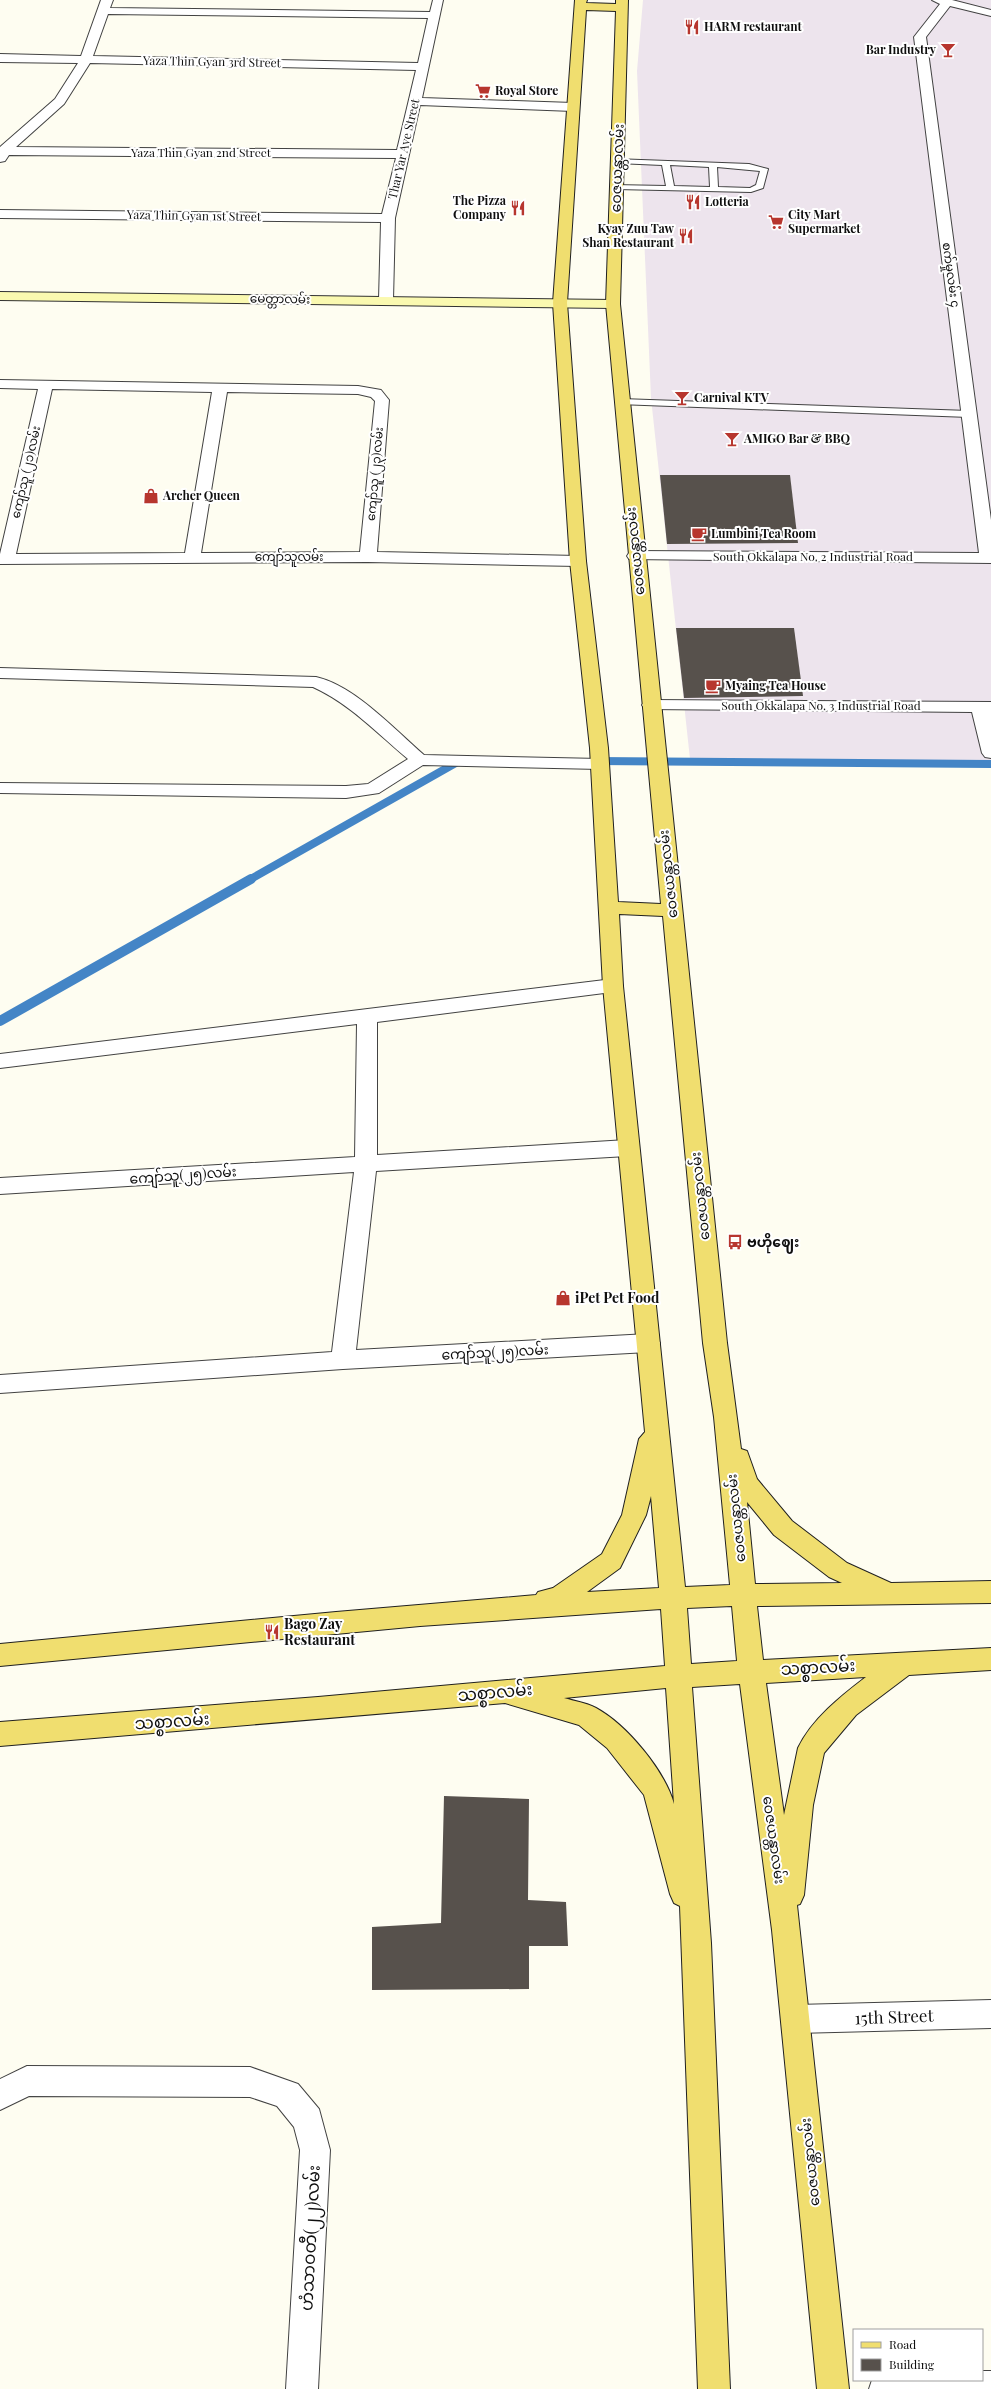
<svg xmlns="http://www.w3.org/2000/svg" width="991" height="2389" font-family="'Playfair Display','Noto Sans Myanmar',serif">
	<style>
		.industrial { fill: #ede4ed }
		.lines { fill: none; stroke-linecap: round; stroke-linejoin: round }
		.stream-far1 { stroke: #4485c6; stroke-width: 8 }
		.stream { stroke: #4485c6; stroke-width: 10 }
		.building { fill: #57514c }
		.lane-casing { stroke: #424242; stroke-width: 2 }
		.street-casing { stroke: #424242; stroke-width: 2 }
		.secondary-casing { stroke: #313131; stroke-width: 2 }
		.primary-casing { stroke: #202020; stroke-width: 2 }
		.lane { fill: #fff; fill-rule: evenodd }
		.street { fill: #fff; fill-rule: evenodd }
		.secondary { fill: #faf9b0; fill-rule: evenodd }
		.primary { fill: #f0de6f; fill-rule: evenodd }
		.labels { text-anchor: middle; stroke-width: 4; stroke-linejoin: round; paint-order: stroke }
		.far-poi-label { font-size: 12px; font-weight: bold; fill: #0f0f0f; stroke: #fff; text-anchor: start }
		.far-street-label { font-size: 12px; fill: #0f0f0f; stroke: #fff }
		.street-label { font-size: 14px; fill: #0f0f0f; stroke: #fff }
		.poi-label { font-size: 14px; font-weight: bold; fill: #0f0f0f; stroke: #fff; text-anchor: start }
		.near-street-label { font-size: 17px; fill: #0f0f0f; stroke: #fff }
	</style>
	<rect width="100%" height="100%" fill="#fefdf1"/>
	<!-- industrial -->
	<path class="industrial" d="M643 0H991V762L690 759 651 398 637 71Z"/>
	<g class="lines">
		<!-- stream-far1 -->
		<g class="stream-far1">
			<path d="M595 761 991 764"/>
			<path d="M249 880 461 760"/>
		</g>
		<!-- stream -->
		<path class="stream" d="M0 1021 251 879"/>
	</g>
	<!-- building -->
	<g class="building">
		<path d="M660 475H790L798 543 667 544Z"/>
		<path d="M676 628H794L803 696 684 698Z"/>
		<path d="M444 1796 529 1799 528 1900 566 1902 568 1946H529V1989L372 1990V1927L441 1923Z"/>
	</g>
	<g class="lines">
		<defs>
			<g id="lane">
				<path d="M614 159 749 164 768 169 763 188 751 192 616 189H613V185L666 186 662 165 617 163 613 161ZM670 165 709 167 710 187 674 186ZM717 167 760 171 756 185 750 188 718 187Z"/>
				<path d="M621 399 969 411 974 414 969 417 618 404 616 402Z"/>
			</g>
			<g id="street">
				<path d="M101 0H113L110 8 430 12 433 0H443L422 98 573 103 579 107 573 111 420 105 395 218 393 300 386 304 379 300 381 222 0 218V210L382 214 396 158 9 155 5 161 0 162V147L55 99 78 63 0 62V54L81 56ZM108 14 428 18 418 63 93 56ZM90 63 416 70 397 150 16 147 64 104Z"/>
				<path d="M932 0H952L991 10V16L950 6 926 37 991 520V563L629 559 627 556 629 553 635 551 979 553 914 37 940 4Z"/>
				<path d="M0 380 358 386 381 390 389 400 377 552 578 556 584 558 586 561 584 564 578 566 368 562 0 564V554L38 389 0 388ZM52 389 212 392 185 553 16 554ZM227 392 358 394 371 397 375 401 360 552 201 553Z"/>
				<path d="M0 668 316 677C355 686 394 729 424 755L600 759 606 760 609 764 606 768 600 769 423 765 379 793 346 798 0 793V783L346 786 368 784 408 759C378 734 349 703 313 687L0 678Z"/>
				<path d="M651 700 991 702V758L985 757 982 753 972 712 645 709 642 705 645 701Z"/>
				<path d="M613 979 620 981 623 986 620 991 377 1022V1155L627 1140 635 1143 638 1148 635 1153 627 1156 376 1171 356 1350 648 1334 656 1337 660 1343 656 1349 648 1352 343 1369 0 1393V1375L332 1352 354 1172 0 1194V1178L355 1157 357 1024 0 1068V1054Z"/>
				<path d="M991 2000V2028L796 2033 786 2029 781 2019 786 2009 796 2005Z"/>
				<path d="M27 2066 250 2067 298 2084 319 2109 330 2150 318 2389H286L300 2150 294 2127 277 2106 250 2097 29 2096 0 2110V2079Z"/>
				<path d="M982 2371H991V2389H869L872 2380H982Z"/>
			</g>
			<path id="secondary" d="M0 292 613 300 620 304 613 308 0 300Z"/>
			<path id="primary" d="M575 0H587L586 3 616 4V0H628L620 304 727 1343 741 1449 747 1451 757 1479 792 1521 847 1563 891 1583 991 1581V1603L757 1606 763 1660 991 1648V1670L909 1675 856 1715 824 1753 813 1805 804 1895 800 1904 797 1905 849 2389H817L772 1930 740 1684 692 1687 711 1943 730 2389H698L680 1906 674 1903 670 1894 644 1795 607 1748 579 1725 505 1703 0 1746V1722L318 1697 665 1666 661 1609 420 1626 0 1666V1644L336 1612 536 1595 538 1592 553 1588 602 1554 622 1515 639 1439 645 1432 603 986 590 748 570 561 553 303ZM586 10 616 11 606 304 661 904 618 902 608 748 586 561 567 303ZM619 914 663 916 703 1343 714 1417 730 1585 685 1587 623 986ZM651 1496 659 1588 587 1592 620 1568 646 1515ZM747 1502 774 1535 829 1577 842 1583 755 1584ZM732 1606 737 1661 691 1664 687 1608ZM866 1677C841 1696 812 1719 798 1748L784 1815 766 1683ZM666 1688 674 1804C665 1771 627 1725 596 1708 587 1703 574 1701 564 1698Z"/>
		</defs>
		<!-- lane casing -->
		<use href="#lane" class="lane-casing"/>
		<!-- street casing -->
		<use href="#street" class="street-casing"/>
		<!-- secondary casing -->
		<use href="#secondary" class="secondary-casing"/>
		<!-- primary casing -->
		<use href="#primary" class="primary-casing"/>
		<!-- lane -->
		<use href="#lane" class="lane"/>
		<!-- street -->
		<use href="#street" class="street"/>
		<!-- secondary -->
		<use href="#secondary" class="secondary"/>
		<!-- primary -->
		<use href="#primary" class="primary"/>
	</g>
	<!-- icons -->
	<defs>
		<symbol id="restaurant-bare" viewBox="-9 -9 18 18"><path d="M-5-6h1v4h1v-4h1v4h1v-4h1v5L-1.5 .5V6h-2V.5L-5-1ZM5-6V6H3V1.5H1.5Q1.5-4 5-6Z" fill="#b7362e" stroke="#fff" stroke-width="2.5" paint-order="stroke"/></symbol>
		<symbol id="bar-bare" viewBox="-9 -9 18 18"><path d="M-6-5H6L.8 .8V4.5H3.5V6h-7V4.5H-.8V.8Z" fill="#b7362e" stroke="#fff" stroke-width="2.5" paint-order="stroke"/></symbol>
		<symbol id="supermarket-bare" viewBox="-9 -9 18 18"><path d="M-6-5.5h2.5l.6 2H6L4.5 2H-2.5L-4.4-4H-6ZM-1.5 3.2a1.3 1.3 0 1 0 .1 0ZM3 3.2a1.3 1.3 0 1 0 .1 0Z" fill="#b7362e" stroke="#fff" stroke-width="2.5" paint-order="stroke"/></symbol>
		<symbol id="shop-bare" viewBox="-9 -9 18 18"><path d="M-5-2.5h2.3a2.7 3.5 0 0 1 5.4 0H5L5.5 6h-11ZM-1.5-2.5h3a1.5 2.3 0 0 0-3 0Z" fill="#b7362e" stroke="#fff" stroke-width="2.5" paint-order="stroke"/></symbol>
		<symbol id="cafe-bare" viewBox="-9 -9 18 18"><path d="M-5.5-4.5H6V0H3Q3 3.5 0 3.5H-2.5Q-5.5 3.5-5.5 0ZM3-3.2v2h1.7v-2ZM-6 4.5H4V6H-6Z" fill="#b7362e" stroke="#fff" stroke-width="2.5" paint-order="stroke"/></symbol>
		<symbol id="bus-bare" viewBox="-9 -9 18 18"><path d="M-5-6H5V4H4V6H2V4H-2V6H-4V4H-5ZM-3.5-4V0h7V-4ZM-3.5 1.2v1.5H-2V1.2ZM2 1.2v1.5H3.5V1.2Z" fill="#b7362e" stroke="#fff" stroke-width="2.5" paint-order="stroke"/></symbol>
	</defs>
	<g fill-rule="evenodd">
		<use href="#restaurant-bare" x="681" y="16" width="22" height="22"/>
		<use href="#bar-bare" x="937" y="39" width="22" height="22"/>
		<use href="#supermarket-bare" x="472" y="80" width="22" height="22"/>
		<use href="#restaurant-bare" x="682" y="191" width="22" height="22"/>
		<use href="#restaurant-bare" x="507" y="197" width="22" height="22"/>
		<use href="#supermarket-bare" x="765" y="211" width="22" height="22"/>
		<use href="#restaurant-bare" x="675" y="225" width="22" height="22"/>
		<use href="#bar-bare" x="671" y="387" width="22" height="22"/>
		<use href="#bar-bare" x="721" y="428" width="22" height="22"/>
		<use href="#shop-bare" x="140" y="485" width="22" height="22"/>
		<use href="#cafe-bare" x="688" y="523" width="22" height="22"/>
		<use href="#cafe-bare" x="702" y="675" width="22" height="22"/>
		<use href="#bus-bare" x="724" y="1231" width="22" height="22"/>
		<use href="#shop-bare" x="552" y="1287" width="22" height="22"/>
		<use href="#restaurant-bare" x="261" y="1621" width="22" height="22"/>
	</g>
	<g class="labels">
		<!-- far-poi labels -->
		<g class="far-poi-label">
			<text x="704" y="31">HARM restaurant</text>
			<text x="936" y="54" text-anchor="end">Bar Industry</text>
			<text x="495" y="95">Royal Store</text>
			<text x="506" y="205" text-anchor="end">The Pizza<tspan x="506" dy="14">Company</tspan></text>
			<text x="705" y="206">Lotteria</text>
			<text x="788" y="219">City Mart<tspan x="788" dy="14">Supermarket</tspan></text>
			<text x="674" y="233" text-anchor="end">Kyay Zuu Taw<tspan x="674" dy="14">Shan Restaurant</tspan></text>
			<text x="694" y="402">Carnival KTV</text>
			<text x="744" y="443">AMIGO Bar &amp; BBQ</text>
			<text x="163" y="500">Archer Queen</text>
			<text x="711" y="538">Lumbini Tea Room</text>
			<text x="725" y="690">Myaing Tea House</text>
		</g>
		<!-- far-street labels -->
		<g class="far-street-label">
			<text transform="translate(212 62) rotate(1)" y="4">Yaza Thin Gyan 3rd Street</text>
			<text transform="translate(404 149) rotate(-77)" y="4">Thar Yar Aye Street</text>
			<text x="201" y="157">Yaza Thin Gyan 2nd Street</text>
			<text transform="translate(194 216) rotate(1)" y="4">Yaza Thin Gyan 1st Street</text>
			<text transform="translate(951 275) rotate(82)" y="4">စက်မှုလမ်း ၄</text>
			<text transform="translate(280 299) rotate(1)" y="4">မေတ္တာလမ်း</text>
			<text transform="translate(26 472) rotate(-77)" y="4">ကျော်သူ (၂၁)လမ်း</text>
			<text transform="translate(375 474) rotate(-85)" y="4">ကျော်သူ (၂၃)လမ်း</text>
			<text x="289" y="561">ကျော်သူလမ်း</text>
			<text x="813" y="561">South Okkalapa No. 2 Industrial Road</text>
			<text x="821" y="710">South Okkalapa No. 3 Industrial Road</text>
		</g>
		<!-- street labels -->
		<g class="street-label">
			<text transform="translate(617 168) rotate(-88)" y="5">ဝေဇယန္တာလမ်း</text>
			<text transform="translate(635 551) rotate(-96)" y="5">ဝေဇယန္တာလမ်း</text>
			<text transform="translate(668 874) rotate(-96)" y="5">ဝေဇယန္တာလမ်း</text>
			<text transform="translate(183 1175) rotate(-4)" y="5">ကျော်သူ(၂၅)လမ်း</text>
			<text transform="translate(700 1196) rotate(-96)" y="5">ဝေဇယန္တာလမ်း</text>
			<text transform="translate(495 1352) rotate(-3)" y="5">ကျော်သူ(၂၅)လမ်း</text>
			<text transform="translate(736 1518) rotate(-96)" y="5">ဝေဇယန္တာလမ်း</text>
			<text transform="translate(774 1840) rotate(82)" y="5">ဝေဇယန္တာလမ်း</text>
			<text transform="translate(810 2162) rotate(-96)" y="5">ဝေဇယန္တာလမ်း</text>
		</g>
		<!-- poi labels -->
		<g class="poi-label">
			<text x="747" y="1247">ဗဟိုဈေး</text>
			<text x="575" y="1303">iPet Pet Food</text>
			<text x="284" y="1629">Bago Zay<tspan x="284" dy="16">Restaurant</tspan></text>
		</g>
		<!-- near-street labels -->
		<g class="near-street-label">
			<text transform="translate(818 1667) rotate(-3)" y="6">သစ္စာလမ်း</text>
			<text transform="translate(495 1692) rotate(-5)" y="6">သစ္စာလမ်း</text>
			<text transform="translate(172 1721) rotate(-4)" y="6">သစ္စာလမ်း</text>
			<text transform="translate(894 2017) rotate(-2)" y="6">15th Street</text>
			<text transform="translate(310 2238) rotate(-87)" y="6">ဟံသာဝတီ(၂၂)လမ်း</text>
		</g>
	</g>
	<!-- legend -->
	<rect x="853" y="2329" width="130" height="52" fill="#ffffff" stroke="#9f9f9f"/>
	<rect x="861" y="2342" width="20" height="6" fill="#f0de6f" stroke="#9f9f9f"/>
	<text x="889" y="2349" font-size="12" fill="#0f0f0f">Road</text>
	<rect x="861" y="2359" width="20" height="12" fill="#57514c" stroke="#9f9f9f"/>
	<text x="889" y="2369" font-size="12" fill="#0f0f0f">Building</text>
</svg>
